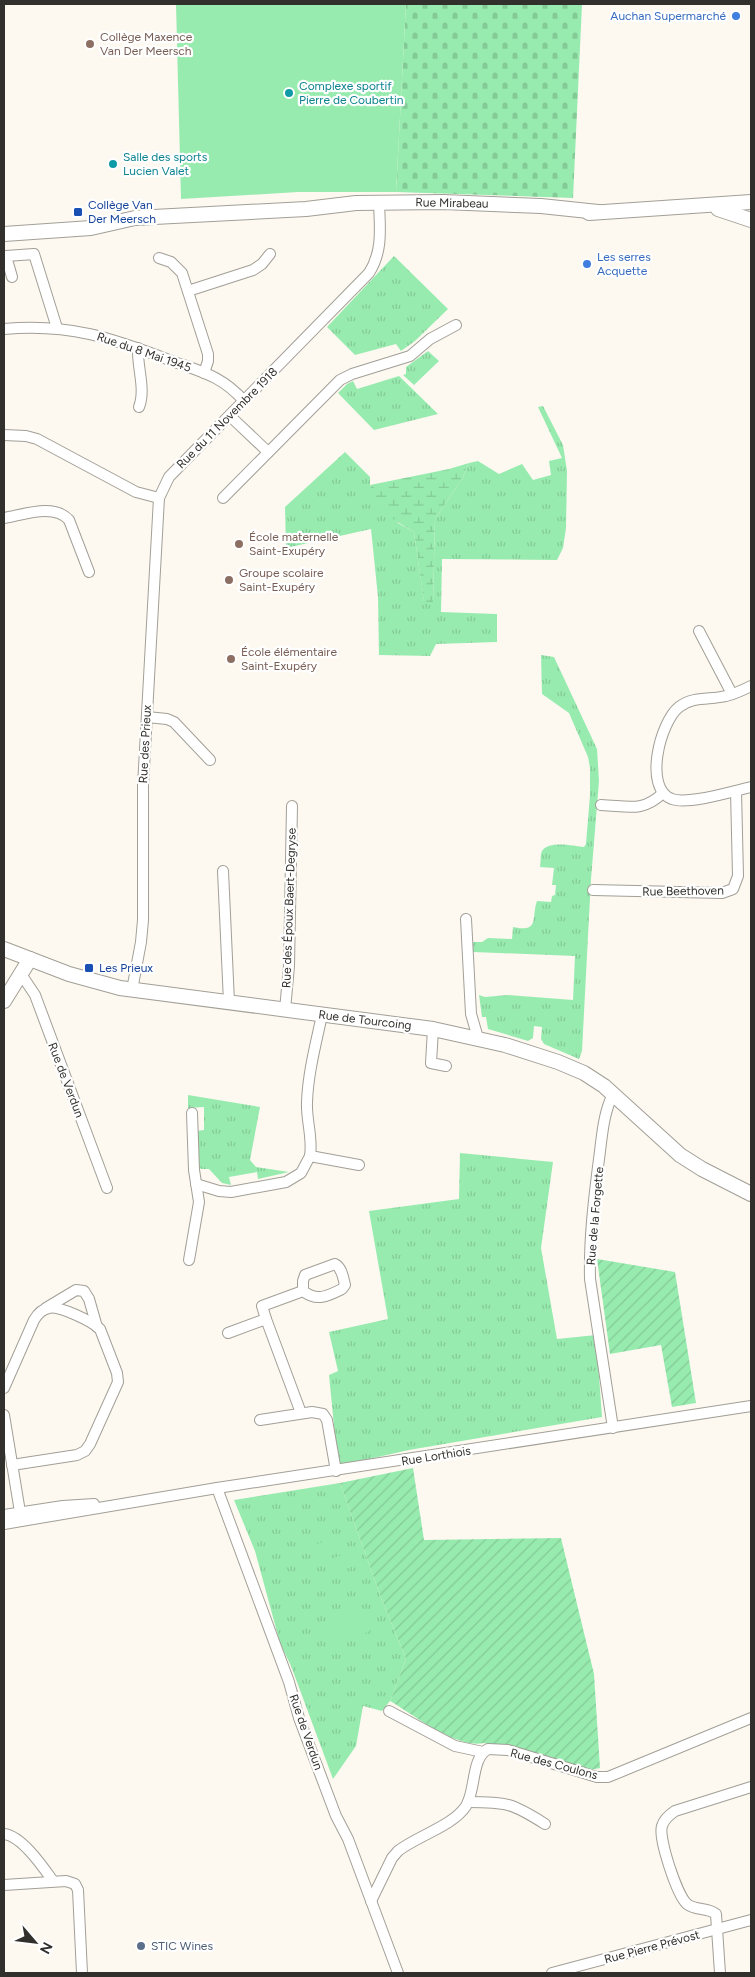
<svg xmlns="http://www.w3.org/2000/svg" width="755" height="1977" font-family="Figtree,sans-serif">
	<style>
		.grass { fill: url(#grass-tufts) }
		.wetland { fill: url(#wetland-marsh) }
		.cemetery { fill: url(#cemetery-stones) }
		.garden { fill: url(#garden-furrows) }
		.pitch { fill: #98ebaf }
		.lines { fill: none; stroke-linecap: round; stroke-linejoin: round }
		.street-casing { stroke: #a29f97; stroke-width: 12 }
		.secondary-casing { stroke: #a29f97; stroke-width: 16 }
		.street { stroke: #fff; stroke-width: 10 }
		.secondary { stroke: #fff; stroke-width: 14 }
		.shop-dot { fill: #3f7fe0; stroke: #fff; stroke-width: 2 }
		.education-dot { fill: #8d6e63; stroke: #fff; stroke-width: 2 }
		.culture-dot { fill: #0f9aa8; stroke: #fff; stroke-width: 2 }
		.transit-dot { fill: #1a4fb4; stroke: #fff; stroke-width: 2 }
		.service-dot { fill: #5c6f8a; stroke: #fff; stroke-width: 2 }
		.labels { text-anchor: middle; stroke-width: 4.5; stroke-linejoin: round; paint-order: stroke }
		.shop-label { font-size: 12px; fill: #366cbe; stroke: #fff; text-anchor: end }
		.education-label { font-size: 12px; fill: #785e54; stroke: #fff; text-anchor: start }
		.culture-label { font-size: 12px; fill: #0d838f; stroke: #fff; text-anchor: start }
		.street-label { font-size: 12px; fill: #31302d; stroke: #fff }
		.transit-label { font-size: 12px; fill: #164399; stroke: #fff; text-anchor: start }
		.service-label { font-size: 12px; fill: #4e5e75; stroke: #fff; text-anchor: start }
	</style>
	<defs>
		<pattern id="grass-tufts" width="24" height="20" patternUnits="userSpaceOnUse" patternTransform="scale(1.25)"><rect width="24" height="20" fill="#98ebaf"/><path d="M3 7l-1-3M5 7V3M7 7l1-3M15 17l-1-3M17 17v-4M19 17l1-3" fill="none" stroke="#83ca97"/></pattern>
		<pattern id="wetland-marsh" width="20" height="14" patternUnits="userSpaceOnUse" patternTransform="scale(1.25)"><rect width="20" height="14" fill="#98ebaf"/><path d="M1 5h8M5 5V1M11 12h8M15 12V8" fill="none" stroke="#83ca97"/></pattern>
		<pattern id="cemetery-stones" width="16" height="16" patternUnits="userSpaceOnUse" patternTransform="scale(1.25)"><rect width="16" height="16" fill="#98ebaf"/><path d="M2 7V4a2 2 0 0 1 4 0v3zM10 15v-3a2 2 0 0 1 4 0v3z" fill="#83ca97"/></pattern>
		<pattern id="garden-furrows" width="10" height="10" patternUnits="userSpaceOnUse" patternTransform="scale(1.25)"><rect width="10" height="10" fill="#98ebaf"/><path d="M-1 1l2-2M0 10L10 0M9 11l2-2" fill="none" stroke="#83ca97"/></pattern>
	</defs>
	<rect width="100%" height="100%" fill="#fdf9f1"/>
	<!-- grass -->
	<g class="grass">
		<path d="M394 256 448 309 415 341 401 351 396 344 355 355 327 327Z"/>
		<path d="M428 351 439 361 414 385 403 375 406 374V367Z"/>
		<path d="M399 376 438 414 374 430 338 393 347 384 353 381 357 389Z"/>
		<path d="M543 406 563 445 567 471 566 528 563 548 557 560 442 559 441 612 497 614V642L436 644 430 656 379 655 378 597 371 529 286 548 285 507 345 452 370 477V485L398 523 414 532 424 601 433 602 435 519 462 479 469 463 478 461 499 474 522 464 533 480 551 475 549 461 562 458 538 407Z"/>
		<path d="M541 655 554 657 597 749 599 781 591 879 582 1051 579 1059 544 1044 541 1039 542 1027 534 1026 533 1038 528 1041 488 1029 486 1017H482L479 995 485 997 507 995 573 1000 575 956 473 952V942H482L488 938 512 939 513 927C540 933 531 918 537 901L551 902 552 896 555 895 556 885H552L554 868 540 867C541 862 540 855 542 851 549 840 574 846 584 847L586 844 590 795V768L588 757 569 713 542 694Z"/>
		<path d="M188 1095 260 1107 250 1160 256 1167 289 1172 258 1179 257 1172 229 1177 231 1185 222 1183 209 1169H201L197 1163 196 1131 204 1130V1107L188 1108Z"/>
		<path d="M460 1153 553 1162 541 1248 557 1339 596 1335 602 1417 409 1450 338 1466 329 1375 338 1371 329 1332 388 1319 369 1211 459 1199Z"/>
		<path d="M340 1483 380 1595 406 1659 390 1701 382 1711 363 1706 356 1746 333 1779 291 1666 280 1643 255 1551 234 1500Z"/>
	</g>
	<!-- wetland -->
	<path class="wetland" d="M469 463 462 479 435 519 433 602H424L414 532C386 515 383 515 370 485L449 469Z"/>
	<!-- cemetery -->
	<path class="cemetery" d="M406 4H582L573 198 396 192Z"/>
	<!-- garden -->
	<g class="garden">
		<path d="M597 1259 675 1272 696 1403 672 1407 661 1345 610 1354Z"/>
		<path d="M413 1468 424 1540 561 1538 594 1674 600 1768 590 1770 484 1743C456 1749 414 1715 390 1701L406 1659 380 1595 340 1483Z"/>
	</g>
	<!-- pitch -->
	<g class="pitch">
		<path d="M176 4H406L396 192H298L181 199Z"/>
		<path d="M341 1536 346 1549 322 1557 317 1544Z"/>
		<path d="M349 1553 354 1566 329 1575 324 1561Z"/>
		<path d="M362 1610 370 1631 333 1646 324 1625Z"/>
	</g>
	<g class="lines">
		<defs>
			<g id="street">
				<path d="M159 258 171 262 182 273 208 354V361L204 373"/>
				<path d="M12 277 6 256 34 254 57 328"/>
				<path d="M188 291 253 270 262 264 270 254"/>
				<path d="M4 329C69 323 112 338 172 361 202 372 222 376 244 401"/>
				<path d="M138 348C137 368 146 389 139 407"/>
				<path d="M230 416 268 452"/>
				<path d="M4 435 26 436 37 439 136 492 159 498"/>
				<path d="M223 498 340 380 352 374 410 356 430 339 456 325"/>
				<path d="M4 518C23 515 54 503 69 520L89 572"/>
				<path d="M699 631 732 694"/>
				<path d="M751 686C743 690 735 694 726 696 710 700 693 696 679 707 660 722 643 789 672 799 688 805 734 791 751 787"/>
				<path d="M147 717 167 719 174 722 210 760"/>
				<path d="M601 805C628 806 642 813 663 793"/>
				<path d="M223 871 229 1002"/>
				<path d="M593 890 722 893 733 889 738 876 736 791"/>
				<path d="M466 919 471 1014 478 1038"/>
				<path d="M19 976 25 980 35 995 107 1188"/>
				<path d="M132 990 141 942 143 920V786L159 498 169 477 369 273C383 251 380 228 379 203"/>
				<path d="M285 1010 289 966 292 806"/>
				<path d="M433 1029 431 1063 446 1066"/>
				<path d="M613 1094C603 1114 602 1137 599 1159 594 1198 589 1239 590 1279L613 1428"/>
				<path d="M310 1156C313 1138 306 1120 307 1102 308 1073 316 1043 322 1015"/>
				<path d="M196 1184 219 1191 231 1192 286 1182 301 1173 310 1156 359 1165"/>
				<path d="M189 1260 199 1202 194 1170 192 1113"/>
				<path d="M46 1308 76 1290 84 1291 89 1299 97 1327"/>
				<path d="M266 1319 262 1306 303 1291C317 1302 328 1296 342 1289L345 1285C343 1277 342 1268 335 1264L305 1275 303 1281V1291"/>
				<path d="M228 1333 266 1319 301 1413"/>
				<path d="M4 1388 34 1320C37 1315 42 1309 49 1308 59 1305 93 1322 100 1329L117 1373 118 1382 90 1444 85 1451 77 1455 12 1465"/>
				<path d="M4 1415 21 1518"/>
				<path d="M260 1420 312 1412 323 1414 327 1420 336 1471"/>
				<path d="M217 1488 289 1682 299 1718 336 1816 348 1839 398 1973"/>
				<path d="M4 1515 63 1506 94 1504"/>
				<path d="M4 1524 217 1488 751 1406"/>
				<path d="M389 1711 455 1746 483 1752"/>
				<path d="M468 1802C507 1802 512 1803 545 1824"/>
				<path d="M4 1834C22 1836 43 1867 53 1881"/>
				<path d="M4 1885 66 1881 75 1884 78 1890 82 1973"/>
				<path d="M371 1901 392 1858 398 1851C417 1836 453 1826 466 1806 476 1790 471 1758 488 1749L508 1750 597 1777H608L751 1718"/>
				<path d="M552 1973 751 1920"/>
				<path d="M720 1973 716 1914C707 1907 696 1911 687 1904 677 1895 658 1838 662 1826 664 1819 669 1815 675 1811L751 1787"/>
			</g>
			<g id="secondary">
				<path d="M718 209 751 220"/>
				<path d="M589 213 751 202"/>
				<path d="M4 234 91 228 135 218 306 209 356 203 443 202 541 206 598 212"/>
				<path d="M4 949 69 974 120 988 433 1029 505 1045 558 1062 584 1073 604 1086 680 1155 702 1169 751 1194"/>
				<path d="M4 1001 30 959"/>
			</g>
		</defs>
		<!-- street casing -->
		<use href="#street" class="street-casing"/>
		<!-- secondary casing -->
		<use href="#secondary" class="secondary-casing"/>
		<!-- street -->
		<use href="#street" class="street"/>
		<!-- secondary -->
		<use href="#secondary" class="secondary"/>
	</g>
	<!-- markers -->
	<g class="shop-dot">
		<circle cx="736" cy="16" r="5"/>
		<circle cx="587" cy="264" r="5"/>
	</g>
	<g class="education-dot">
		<circle cx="90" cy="44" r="5"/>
		<circle cx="239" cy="544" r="5"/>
		<circle cx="229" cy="580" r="5"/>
		<circle cx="231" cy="659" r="5"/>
	</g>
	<g class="culture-dot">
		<circle cx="289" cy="93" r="5"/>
		<circle cx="113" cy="164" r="5"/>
	</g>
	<g class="transit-dot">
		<rect x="73" y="207" width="10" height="10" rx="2.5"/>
		<rect x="84" y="963" width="10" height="10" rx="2.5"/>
	</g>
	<circle class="service-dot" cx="141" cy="1946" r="5"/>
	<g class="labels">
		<!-- shop labels -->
		<g class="shop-label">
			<text x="726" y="20">Auchan Supermarché</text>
			<text x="597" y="261" text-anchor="start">Les serres<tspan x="597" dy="14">Acquette</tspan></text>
		</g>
		<!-- education labels -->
		<g class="education-label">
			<text x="100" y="41">Collège Maxence<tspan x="100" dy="14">Van Der Meersch</tspan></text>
			<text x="249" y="541">École maternelle<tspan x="249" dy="14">Saint-Exupéry</tspan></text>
			<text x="239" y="577">Groupe scolaire<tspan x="239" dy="14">Saint-Exupéry</tspan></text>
			<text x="241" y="656">École élémentaire<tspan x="241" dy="14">Saint-Exupéry</tspan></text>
		</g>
		<!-- culture labels -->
		<g class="culture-label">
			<text x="299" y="90">Complexe sportif<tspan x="299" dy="14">Pierre de Coubertin</tspan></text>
			<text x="123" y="161">Salle des sports<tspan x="123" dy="14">Lucien Valet</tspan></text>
		</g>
		<!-- street labels -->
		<g class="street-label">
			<text transform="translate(452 203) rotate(1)" y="4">Rue Mirabeau</text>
			<text transform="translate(144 352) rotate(19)" y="4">Rue du 8 Mai 1945</text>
			<text transform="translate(227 418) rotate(-45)" y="4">Rue du 11 Novembre 1918</text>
			<text transform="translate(145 744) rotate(-87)" y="4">Rue des Prieux</text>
			<text transform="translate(683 891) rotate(-1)" y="4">Rue Beethoven</text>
			<text transform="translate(289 908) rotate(-88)" y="4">Rue des Époux Baert-Degryse</text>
			<text transform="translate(365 1020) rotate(7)" y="4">Rue de Tourcoing</text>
			<text transform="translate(66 1080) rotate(69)" y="4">Rue de Verdun</text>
			<text transform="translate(595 1216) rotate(-85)" y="4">Rue de la Forgette</text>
			<text transform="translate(436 1456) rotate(-9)" y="4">Rue Lorthiois</text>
			<text transform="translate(306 1732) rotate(71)" y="4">Rue de Verdun</text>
			<text transform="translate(554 1764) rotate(15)" y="4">Rue des Coulons</text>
			<text transform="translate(652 1947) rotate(-15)" y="4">Rue Pierre Prévost</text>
		</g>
		<!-- transit labels -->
		<g class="transit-label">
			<text x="88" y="209">Collège Van<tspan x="88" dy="14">Der Meersch</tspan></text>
			<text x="99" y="972">Les Prieux</text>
		</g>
		<!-- service labels -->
		<g class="service-label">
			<text x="151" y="1950">STIC Wines</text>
		</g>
	</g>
	<!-- border -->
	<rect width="755" height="1977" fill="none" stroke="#31302d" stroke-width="10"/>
	<!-- north arrow -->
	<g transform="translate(35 1942) rotate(118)" stroke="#ffffff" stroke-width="4" paint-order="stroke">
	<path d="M0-4L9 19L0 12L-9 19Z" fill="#31302d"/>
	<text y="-8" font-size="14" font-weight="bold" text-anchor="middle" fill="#31302d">N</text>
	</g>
</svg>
